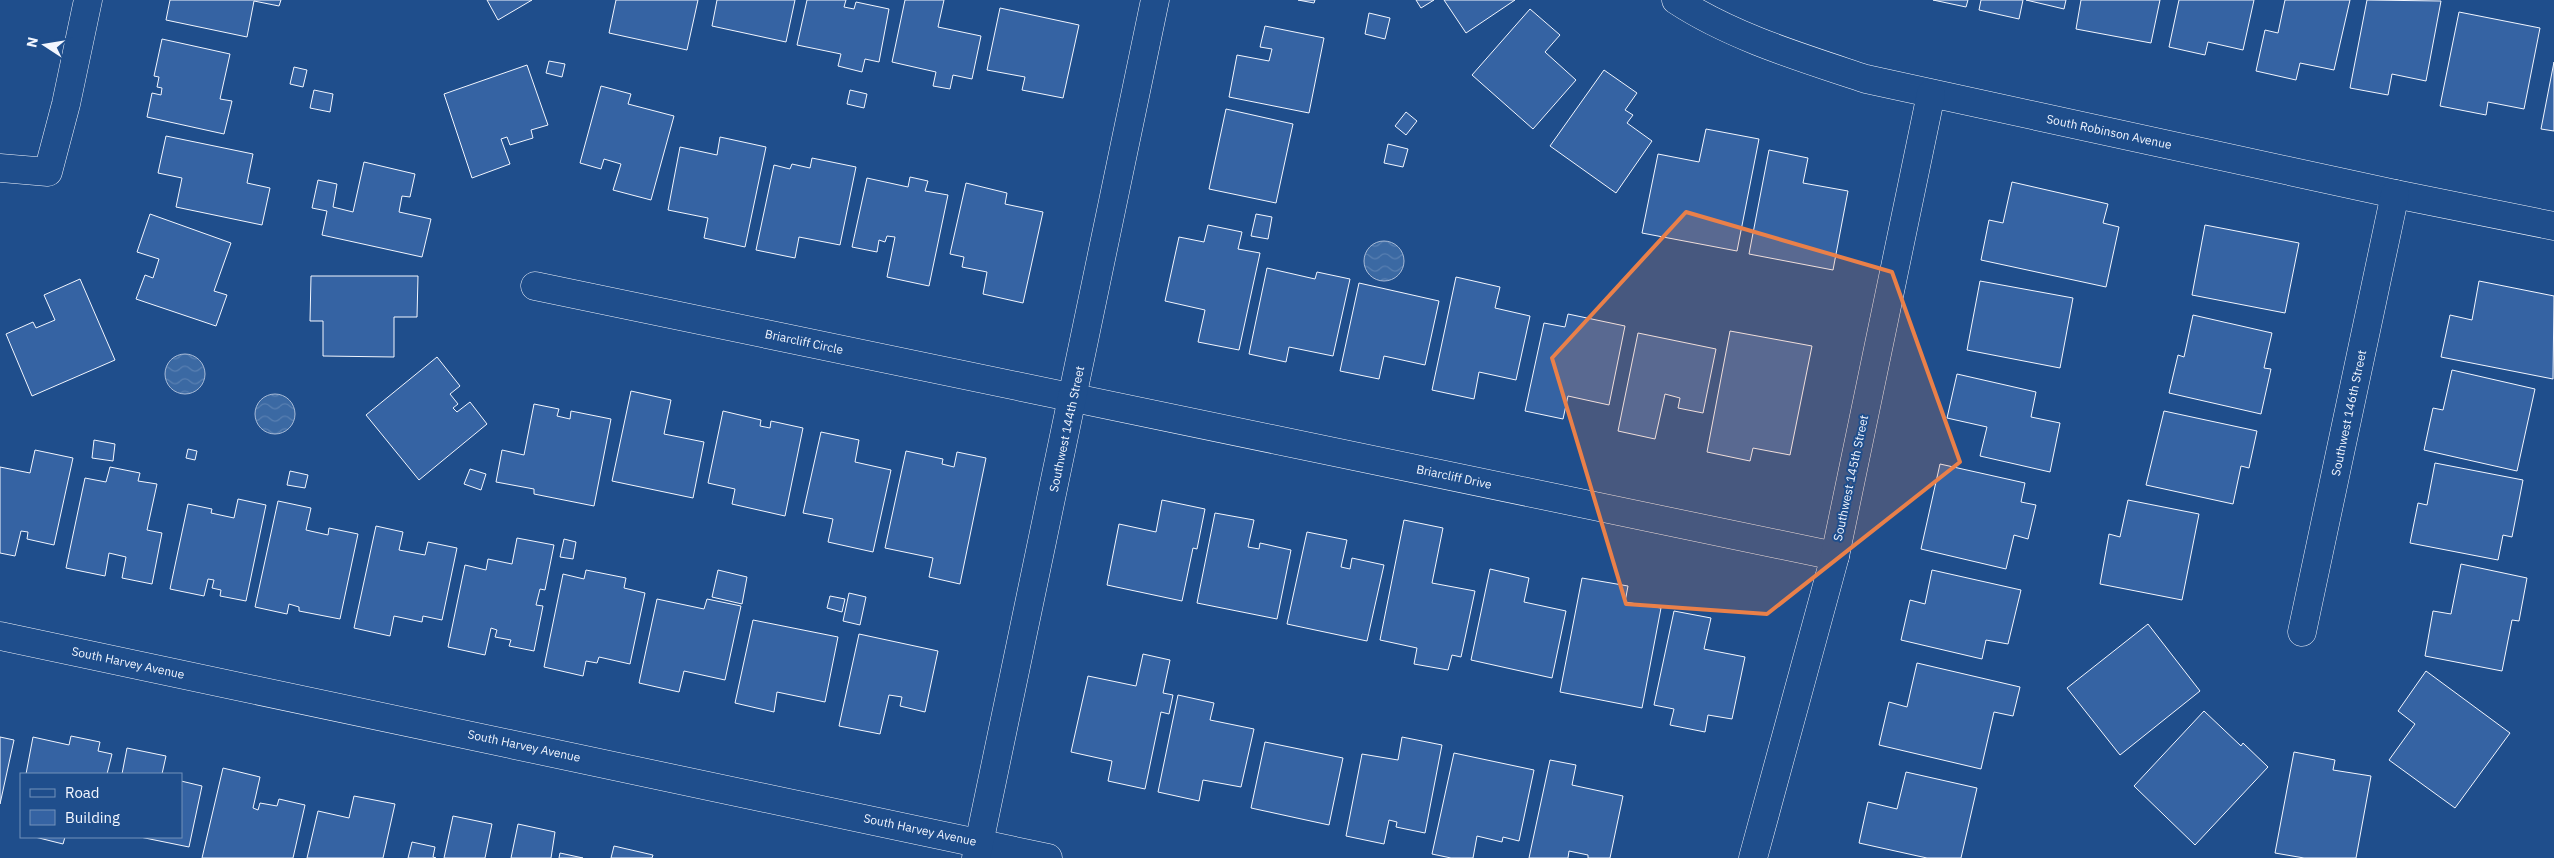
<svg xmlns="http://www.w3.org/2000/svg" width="2554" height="858" font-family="'IBM Plex Sans',sans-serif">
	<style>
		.water { fill: url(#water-waves); stroke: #a8bbd7 }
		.building { fill: #3563a3; stroke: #f2f6ff }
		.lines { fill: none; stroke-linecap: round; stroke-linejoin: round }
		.minor-casing { stroke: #f2f6ff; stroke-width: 29 }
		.minor { stroke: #1f4e8c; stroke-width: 28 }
		.marked { fill: #ea8049; fill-opacity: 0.2; stroke: #ea8049; stroke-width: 4; stroke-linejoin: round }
		.labels { text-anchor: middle; stroke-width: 4; stroke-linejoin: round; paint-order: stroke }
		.street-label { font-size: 12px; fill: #f2f6ff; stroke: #1f4e8c }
	</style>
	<defs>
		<pattern id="water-waves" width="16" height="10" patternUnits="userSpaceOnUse" patternTransform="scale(1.25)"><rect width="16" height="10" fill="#3b69a3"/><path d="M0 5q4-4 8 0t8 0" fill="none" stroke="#587fb1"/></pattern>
	</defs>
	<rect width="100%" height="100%" fill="#1f4e8c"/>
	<!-- water -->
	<g class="water">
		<circle cx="1384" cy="261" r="20"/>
		<circle cx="185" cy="374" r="20"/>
		<circle cx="275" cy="414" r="20"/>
	</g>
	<!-- building -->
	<g class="building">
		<path d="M170 0H281L279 6 254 1 247 37 166 20Z"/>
		<path d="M487 0H532L498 20Z"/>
		<path d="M616 0H698L687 50 609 33Z"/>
		<path d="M717 0H795L786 42 712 26Z"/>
		<path d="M807 0H846L844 7 854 9 856 2 889 9 879 62 865 59 862 72 838 66 841 54 797 45Z"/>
		<path d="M905 0H944L938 27 981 36 972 79 953 75 950 89 933 86 936 72 892 62Z"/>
		<path d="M1298 0H1315L1314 3Z"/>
		<path d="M1416 0H1434L1421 8Z"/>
		<path d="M1444 0H1515L1466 33Z"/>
		<path d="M1933 0H1968L1966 7Z"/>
		<path d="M1981 0H2023L2019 19 1979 10Z"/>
		<path d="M2026 0H2066L2064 9Z"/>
		<path d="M2081 0H2160L2151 43 2076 29Z"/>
		<path d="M2179 0H2254L2243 50 2208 42 2205 55 2169 47Z"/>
		<path d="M2285 0H2350L2334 70 2300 63 2296 80 2256 71 2265 30 2278 33Z"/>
		<path d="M2367 0 2441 1 2426 81 2392 74 2388 95 2350 88Z"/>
		<path d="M1000 8 1079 25 1063 98 1022 90 1025 77 987 70Z"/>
		<path d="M1530 9 1560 35 1545 52 1576 80 1533 129 1472 75Z"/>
		<path d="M2459 12 2540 28 2524 109 2488 102 2486 115 2440 106Z"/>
		<path d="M1369 13 1390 18 1385 39 1365 34Z"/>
		<path d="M1265 26 1324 38 1309 113 1229 97 1237 55 1269 61 1272 49 1260 47Z"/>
		<path d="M162 39 230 54 220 99 232 101 224 134 147 117 152 93 161 95 162 88 157 87 159 77 154 76Z"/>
		<path d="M549 61 565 64 562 77 546 73Z"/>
		<path d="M2554 62V131L2541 129Z"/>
		<path d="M527 65 548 125 531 130 533 138 510 145 507 137 501 139 510 164 472 178 444 94Z"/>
		<path d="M294 67 307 70 303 87 290 84Z"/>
		<path d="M1604 70 1637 93 1625 110 1633 115 1627 123 1652 141 1616 193 1550 146Z"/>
		<path d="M601 86 631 94 628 104 674 116 651 200 613 190 621 164 604 159 601 169 580 163Z"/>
		<path d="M314 90 333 94 330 112 310 108Z"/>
		<path d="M850 90 867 94 864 108 847 104Z"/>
		<path d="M1226 109 1293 124 1276 203 1209 189Z"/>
		<path d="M1406 112 1417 121 1406 135 1395 126Z"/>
		<path d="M1706 129 1759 139 1737 251 1642 233 1658 154 1699 162Z"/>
		<path d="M166 136 253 154 247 183 270 188 262 225 176 207 182 178 158 173Z"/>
		<path d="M720 137 766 147 745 247 704 238 708 218 668 210 680 147 717 155Z"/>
		<path d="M1388 144 1408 149 1403 167 1384 163Z"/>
		<path d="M1769 150 1808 158 1803 183 1848 191 1833 270 1749 254Z"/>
		<path d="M812 158 856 167 840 245 799 237 795 258 756 250 774 165 790 169 792 164 810 168Z"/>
		<path d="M364 162 415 174 410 197 402 196 399 212 431 219 422 257 322 235 327 211 312 208 318 180 337 184 333 207 353 212Z"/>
		<path d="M910 177 928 181 925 191 948 195 929 286 887 277 895 237 887 236 885 242 879 240 877 252 852 247 867 178 908 187Z"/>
		<path d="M2012 182 2108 204 2103 223 2119 227 2106 287 1981 260 1989 220 2003 223Z"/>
		<path d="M966 183 1007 193 1005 204 1043 212 1023 303 983 294 987 272 962 267 964 257 950 254Z"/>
		<path d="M150 214 231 243 214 291 227 295 216 326 136 299 145 275 153 278 159 259 137 252Z"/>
		<path d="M1256 214 1272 217 1268 239 1251 236Z"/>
		<path d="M1208 225 1242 232 1238 249 1260 253 1239 350 1198 342 1205 310 1165 301 1179 237 1204 242Z"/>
		<path d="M2205 225 2299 243 2285 313 2192 295Z"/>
		<path d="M1267 268 1315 279 1317 272 1350 279 1333 356 1289 347 1286 362 1249 354Z"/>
		<path d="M311 276H418L417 317H394V357L323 356V321H310Z"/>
		<path d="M1456 277 1500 287 1495 308 1530 316 1516 380 1479 372 1474 399 1432 390Z"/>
		<path d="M80 279 115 360 32 396 6 334 33 322 36 328 55 320 44 295Z"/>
		<path d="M1980 281 2073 298 2060 368 1967 350Z"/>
		<path d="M2479 281 2554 296 2553 379 2441 357 2450 315 2472 320Z"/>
		<path d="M1359 283 1439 301 1425 365 1384 356 1379 379 1340 371Z"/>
		<path d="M1568 314 1625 326 1609 405 1568 396 1563 419 1525 411 1544 323 1565 327Z"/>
		<path d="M2193 315 2272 333 2264 368 2271 369 2261 414 2169 393 2178 355 2184 357Z"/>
		<path d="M1730 331 1812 346 1790 455 1753 448 1750 461 1707 452Z"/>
		<path d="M1638 333 1716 349 1703 413 1678 408 1680 398 1665 394 1655 439 1618 431Z"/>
		<path d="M437 357 460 386 450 394 458 404 453 408 457 412 470 402 487 424 419 480 366 415Z"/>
		<path d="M2452 370 2535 389 2517 471 2424 450 2433 408 2443 410Z"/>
		<path d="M1957 374 2036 392 2031 417 2060 423 2050 472 1980 456 1987 427 1947 418Z"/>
		<path d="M631 391 671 400 664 434 704 442 693 498 612 481Z"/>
		<path d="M534 404 559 409 557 416 570 419 571 411 611 419 594 506 534 494V489L496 482 502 450 524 455Z"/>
		<path d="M723 411 761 420 760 426 770 428 771 421 803 428 785 516 732 504 735 489 708 483Z"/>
		<path d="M2164 411 2257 431 2249 468 2241 466 2233 504 2146 485Z"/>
		<path d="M821 432 859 440 855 462 891 470 873 552 828 542 833 519 803 513Z"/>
		<path d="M94 440 115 444 113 461 92 458Z"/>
		<path d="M188 449 197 451 195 460 186 458Z"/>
		<path d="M35 450 73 458 54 545 27 539 28 532 21 531 15 556 0 553V467L30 473Z"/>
		<path d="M906 451 943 459 942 464 954 467 957 452 986 458 960 584 929 577 933 558 885 548Z"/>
		<path d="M2435 463 2523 480 2512 537 2503 535 2498 560 2410 543 2418 503 2427 505Z"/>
		<path d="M1940 464 2025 483 2021 502 2036 505 2028 539 2014 535 2006 569 1921 549Z"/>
		<path d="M110 467 140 473 138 481 157 484 147 530 162 533 152 584 122 578 126 557 109 553 105 576 66 568 85 478 106 482Z"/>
		<path d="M470 469 486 474 481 490 464 484Z"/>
		<path d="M290 471 308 475 305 488 287 485Z"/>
		<path d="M238 499 266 505 246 601 220 596 221 590 212 588 214 580 208 579 204 596 170 589 188 504 212 509 211 513 234 518Z"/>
		<path d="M1162 500 1205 509 1197 549 1193 548 1182 601 1107 585 1119 524 1156 532Z"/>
		<path d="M2128 500 2199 514 2182 600 2100 584 2109 534 2120 537Z"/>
		<path d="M278 501 311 508 306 530 328 535 329 528 358 534 340 619 299 611V607L289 604 287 614 255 607Z"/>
		<path d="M1215 513 1254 520 1248 547 1259 549 1260 543 1291 550 1277 619 1197 603Z"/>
		<path d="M1404 520 1443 528 1432 583 1475 591 1461 657 1452 655 1448 670 1414 664 1417 648 1380 640Z"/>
		<path d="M376 526 403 532 399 550 425 555 428 542 457 548 442 620 423 616 422 622 394 616 390 636 354 628Z"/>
		<path d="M1307 532 1347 540 1341 567 1350 569 1352 558 1384 565 1367 641 1287 624Z"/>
		<path d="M517 538 554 545 545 590 540 589 536 605 543 606 534 651 509 646 511 640 495 637 497 630 491 628 485 655 448 647 465 565 486 570 488 559 512 564Z"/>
		<path d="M564 539 576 542 573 559 560 557Z"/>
		<path d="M2461 564 2527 578 2519 621 2512 620 2502 671 2425 656 2433 611 2451 614Z"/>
		<path d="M1490 569 1529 578 1524 602 1566 611 1552 678 1471 660Z"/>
		<path d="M586 570 626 578 624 588 645 593 630 664 599 657 597 663 586 661 583 676 544 667 563 574 584 579Z"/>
		<path d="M718 570 747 577 742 604 712 597Z"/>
		<path d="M1932 570 2021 590 2008 644 1986 640 1982 659 1901 640 1910 600 1925 604Z"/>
		<path d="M1582 578 1628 586 1625 602 1661 608 1642 708 1560 692Z"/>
		<path d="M849 593 866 597 860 625 843 621Z"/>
		<path d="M830 596 845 599 842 612 827 608Z"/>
		<path d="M657 599 704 609 707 599 741 606 725 680 684 671 679 692 639 683Z"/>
		<path d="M1674 611 1711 618 1704 649 1745 657 1732 719 1708 715 1705 732 1670 725 1674 709 1654 705Z"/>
		<path d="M753 620 838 637 825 702 777 692 774 712 735 703Z"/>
		<path d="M2148 624 2200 691 2120 755 2067 688Z"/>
		<path d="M859 634 938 651 925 712 900 706 902 697 889 695 880 734 839 726Z"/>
		<path d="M1143 654 1170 660 1163 693 1173 695 1169 714 1161 712 1145 789 1108 781 1112 761 1071 752 1088 676 1136 686Z"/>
		<path d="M1917 663 2020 687 2013 716 1994 712 1981 769 1879 745 1889 702 1907 707Z"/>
		<path d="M2426 671 2510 733 2455 808 2389 760 2415 724 2398 711Z"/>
		<path d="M1178 695 1214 703 1210 720 1254 729 1241 787 1203 780 1199 801 1158 792Z"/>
		<path d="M2204 711 2241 746 2243 743 2268 767 2195 845 2134 786Z"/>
		<path d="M71 736 100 742 98 751 112 754 107 774H26L33 737 69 745Z"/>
		<path d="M0 737 14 740 0 804Z"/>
		<path d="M1402 737 1442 745 1425 833 1396 827 1397 822 1389 820 1384 844 1346 836 1362 754 1398 760Z"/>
		<path d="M1265 742 1343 758 1329 825 1251 808Z"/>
		<path d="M127 748 166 756 162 774H122Z"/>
		<path d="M2294 752 2335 760 2333 770 2371 776 2356 858H2304L2275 853Z"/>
		<path d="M1454 753 1534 770 1519 841 1503 837 1502 842 1477 836 1473 858H1451L1432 854Z"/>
		<path d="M1550 760 1576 765 1572 785 1623 796 1610 858H1588V855L1569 851 1568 858H1529Z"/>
		<path d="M223 768 260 777 253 808 258 810 260 803 277 806 279 799 305 805 293 858H202Z"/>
		<path d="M1906 772 1977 788 1961 858H1927L1859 843 1868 802 1897 809Z"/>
		<path d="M181 781 202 786 189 847 140 837H181Z"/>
		<path d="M354 796 395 804 383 858H307L318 811 349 818Z"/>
		<path d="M453 816 492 824 485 858H444Z"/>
		<path d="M518 824 555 832 551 858H511Z"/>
		<path d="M35 837H65L63 844Z"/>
		<path d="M412 842 435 847 433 857 436 858H408Z"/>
		<path d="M614 846 653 855 652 858H611Z"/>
		<path d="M560 853 583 858H559Z"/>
	</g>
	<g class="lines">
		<defs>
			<g id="minor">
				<path d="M1676 0C1732 37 1803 58 1866 79L2395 194 2554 226"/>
				<path d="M0 168 48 172 66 104 88 0"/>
				<path d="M535 286 1835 556"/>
				<path d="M2302 632 2395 194"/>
				<path d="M0 636 1048 858"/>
				<path d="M976 858 1155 0"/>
				<path d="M1753 858 1835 556 1931 94"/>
			</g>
		</defs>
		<!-- minor casing -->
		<use href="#minor" class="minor-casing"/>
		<!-- minor -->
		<use href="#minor" class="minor"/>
	</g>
	<!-- marked area -->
	<path class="marked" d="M1686 212 1892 272 1960 462 1767 614 1626 604 1552 358Z"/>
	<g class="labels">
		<!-- street labels -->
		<g class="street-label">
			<text transform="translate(2109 132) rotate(12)" y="4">South Robinson Avenue</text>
			<text transform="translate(804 342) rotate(12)" y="4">Briarcliff Circle</text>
			<text transform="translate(2349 413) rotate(-78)" y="4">Southwest 146th Street</text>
			<text transform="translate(1067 429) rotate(-78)" y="4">Southwest 144th Street</text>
			<text transform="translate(1454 477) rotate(12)" y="4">Briarcliff Drive</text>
			<text transform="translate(1851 478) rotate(-78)" y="4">Southwest 145th Street</text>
			<text transform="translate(128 663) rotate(12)" y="4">South Harvey Avenue</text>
			<text transform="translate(524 746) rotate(12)" y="4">South Harvey Avenue</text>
			<text transform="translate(920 830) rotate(12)" y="4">South Harvey Avenue</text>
		</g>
	</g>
	<!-- legend -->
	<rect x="20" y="773" width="162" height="65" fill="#1f4e8c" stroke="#7391ba"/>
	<rect x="30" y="789" width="25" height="8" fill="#1f4e8c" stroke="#7391ba"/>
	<text x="65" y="798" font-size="15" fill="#f2f6ff">Road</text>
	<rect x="30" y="810" width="25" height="15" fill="#3563a3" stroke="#7391ba"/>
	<text x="65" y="823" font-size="15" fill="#f2f6ff">Building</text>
	<!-- north arrow -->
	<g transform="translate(45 45) rotate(282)" stroke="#1f4e8c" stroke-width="4" paint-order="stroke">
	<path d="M0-4L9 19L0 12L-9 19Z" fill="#f2f6ff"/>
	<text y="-8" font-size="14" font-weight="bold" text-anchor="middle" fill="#f2f6ff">N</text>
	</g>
</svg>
